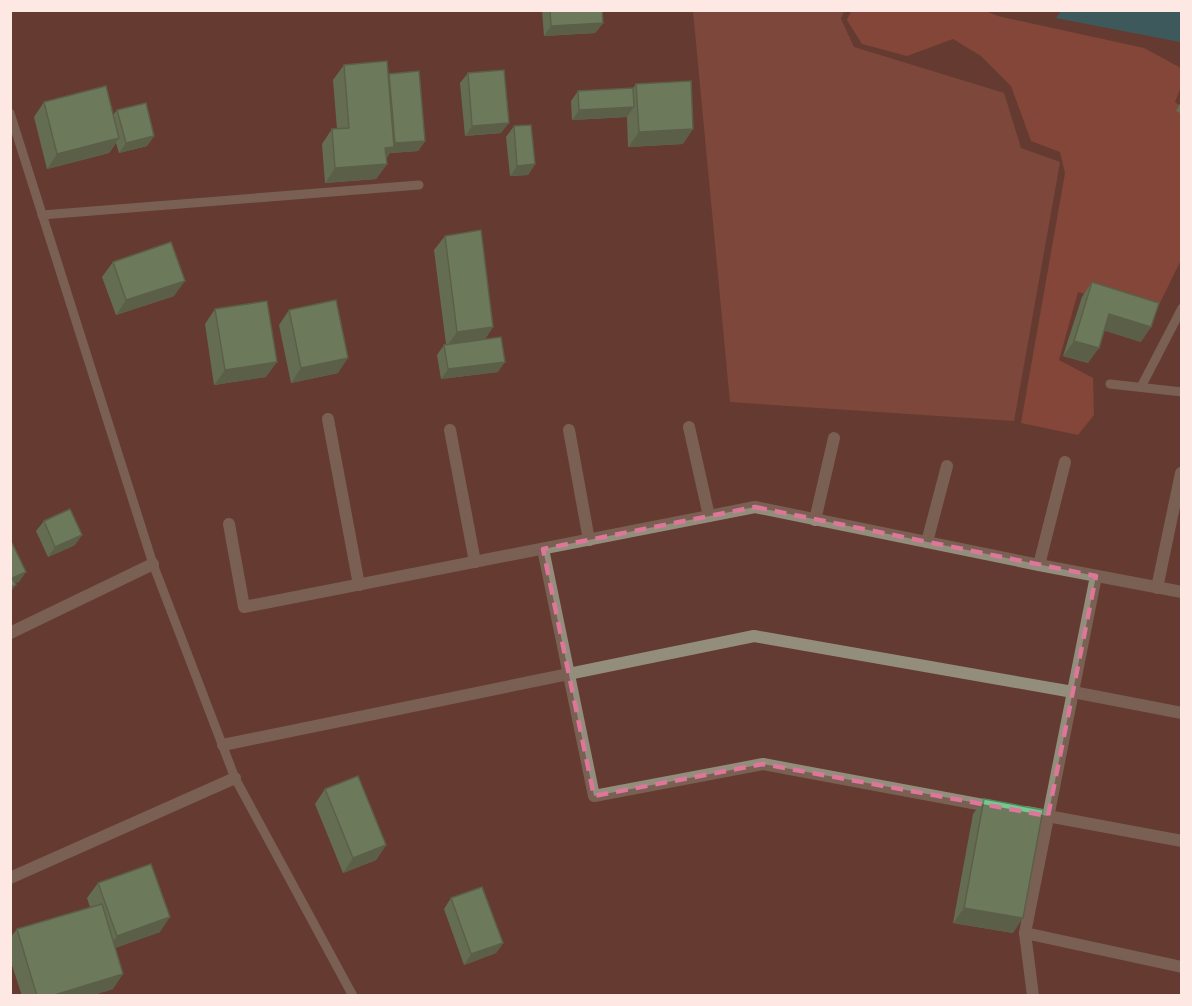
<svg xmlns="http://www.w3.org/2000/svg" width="1192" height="1006" font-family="Mulish,sans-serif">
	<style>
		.green { fill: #9c584a }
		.forest { fill: #a85442 }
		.water { fill: #117e90 }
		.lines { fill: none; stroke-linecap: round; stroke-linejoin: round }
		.lane { stroke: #938e7c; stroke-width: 9 }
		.street { stroke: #938e7c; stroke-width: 12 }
		.wall { fill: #65ac7b }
		.shaded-wall { fill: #538c64 }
		.building { fill: #76c88f; stroke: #538c64; stroke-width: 1.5 }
		.marked { fill: none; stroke: #dd7699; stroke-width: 4.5; stroke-dasharray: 12 8; stroke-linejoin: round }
	</style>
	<rect width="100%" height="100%" fill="#643b32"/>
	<!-- green -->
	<path class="green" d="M693 11H844L841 19 854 47 1004 93 1021 148 1060 162 1014 421 730 402Z"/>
	<!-- forest -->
	<path class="forest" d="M851 11H986L998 16 1144 48 1181 68V87L1175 102 1182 107 1181 260 1154 315 1078 292 1059 360 1093 378 1094 415 1078 435 1021 423 1065 173 1060 152 1031 141 1011 86 981 56 953 39 907 56 862 44 847 20Z"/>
	<!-- water -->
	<path class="water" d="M1061 11H1181V39L1180 42 1056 18Z"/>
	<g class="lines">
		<!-- lane -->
		<g class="lane">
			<path d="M10 113 153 564 235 778 353 996"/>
			<path d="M42 215 419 185"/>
			<path d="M1110 384 1182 392"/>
			<path d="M1141 387 1182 308"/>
		</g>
		<!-- street -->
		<g class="street">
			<path d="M328 419 359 585"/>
			<path d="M689 427 709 516"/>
			<path d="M450 430 475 562"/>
			<path d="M569 430 589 540"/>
			<path d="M815 520 834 438"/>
			<path d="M229 524 244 607 755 507 1039 565 1182 592"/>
			<path d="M927 542 947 466"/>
			<path d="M543 549 594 796 763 764 994 807"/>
			<path d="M1039 565 1065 462"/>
			<path d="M1157 588 1181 473"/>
			<path d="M10 633 153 564"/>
			<path d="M223 745 754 636 1073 692 1182 713"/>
			<path d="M1026 812 1182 841"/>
			<path d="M10 878 235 778"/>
			<path d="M1025 933 1182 967"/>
			<path d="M1033 996 1025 933 1096 576"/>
		</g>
	</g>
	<!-- wall -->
	<g class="wall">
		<path d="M542 10H602L603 23 595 33 544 36Z"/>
		<path d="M344 65 388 75 425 141 418 151 390 153 386 158 387 164 376 179 325 183 322 144 332 129H337L333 80Z"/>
		<path d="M468 73 501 133 465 136 460 83Z"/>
		<path d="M636 84 683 144 628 147 627 117 572 120 571 101 578 91 633 88Z"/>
		<path d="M1182 100V114L1176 111Z"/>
		<path d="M44 102 113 115 117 110 154 136 147 146 119 153 116 143 109 153 47 169 34 117Z"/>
		<path d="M514 126 535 164 528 175 510 176 506 137Z"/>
		<path d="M445 236 493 327 485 339 498 372 441 379 437 355 444 345 446 344 434 250Z"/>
		<path d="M113 262 174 296 116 315 102 277Z"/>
		<path d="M1092 282 1141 342 1104 330 1088 363 1063 356 1082 297Z"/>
		<path d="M215 309 266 377 214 385 205 324Z"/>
		<path d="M289 310 338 373 291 383 279 325Z"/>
		<path d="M44 521 75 545 48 557 36 531Z"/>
		<path d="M325 789 386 845 376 860 343 873 315 804Z"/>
		<path d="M984 799 1013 933 953 923 973 814Z"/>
		<path d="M98 883 160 932 115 948 113 989 90 996H22L10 959V938L17 929 90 907 87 898Z"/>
		<path d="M451 898 503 943 496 953 464 965 444 909Z"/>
	</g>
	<!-- shaded-wall -->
	<g class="shaded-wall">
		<path d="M603 23 595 33 544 36 551 26Z"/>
		<path d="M634 107 627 117 572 120 579 110Z"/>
		<path d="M509 123 501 133 465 136 472 126Z"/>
		<path d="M693 129 683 144 628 147 639 132Z"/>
		<path d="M154 136 147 146 119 153 126 143Z"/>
		<path d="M119 138 109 153 47 169 57 154Z"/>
		<path d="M425 141 418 151 390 153 384 162 385 148 392 147 395 143Z"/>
		<path d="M387 164 376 179 325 183 335 168Z"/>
		<path d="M535 164 528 175 510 176 517 166Z"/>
		<path d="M185 281 174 296 116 315 126 300Z"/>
		<path d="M1109 314 1151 327 1141 342 1099 329Z"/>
		<path d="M493 327 483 342 446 347 457 332Z"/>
		<path d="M1074 341 1099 348 1088 363 1063 356Z"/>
		<path d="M348 358 338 373 291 383 301 368Z"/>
		<path d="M277 362 266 377 214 385 225 370Z"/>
		<path d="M505 362 498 372 441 379 448 369Z"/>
		<path d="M82 535 75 545 48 557 55 547Z"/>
		<path d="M26 572 19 582 10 586 12 578Z"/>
		<path d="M16 585 10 593V587Z"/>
		<path d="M386 845 376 860 343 873 353 858Z"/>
		<path d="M964 908 1023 918 1013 933 953 923Z"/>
		<path d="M170 917 160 932 106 951 117 936Z"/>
		<path d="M503 943 496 953 464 965 471 954Z"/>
		<path d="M123 974 113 989 90 996H51Z"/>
	</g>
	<!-- building -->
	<g class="building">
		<path d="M550 10H602L603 23 551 26Z"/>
		<path d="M387 61 394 147 385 148 387 164 335 168 332 129 349 128 344 65Z"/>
		<path d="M504 70 509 123 472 126 468 73Z"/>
		<path d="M419 71 425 141 395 143 389 74Z"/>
		<path d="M691 81 693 129 639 132 636 84Z"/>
		<path d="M106 86 119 138 57 154 44 102Z"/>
		<path d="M633 88 634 107 579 110 578 91Z"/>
		<path d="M146 103 154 136 126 143 117 110Z"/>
		<path d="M531 125 535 164 517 166 514 126Z"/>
		<path d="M481 230 493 327 457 332 445 236Z"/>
		<path d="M171 242 185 281 126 300 113 262Z"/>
		<path d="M1092 282 1159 303 1151 327 1109 314 1099 348 1074 341Z"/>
		<path d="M336 300 348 358 301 368 289 310Z"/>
		<path d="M267 301 277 362 225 370 215 309Z"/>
		<path d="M501 337 505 362 448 369 444 345Z"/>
		<path d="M70 509 82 535 55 547 44 521Z"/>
		<path d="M12 543 26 572 12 578 16 585 10 587V544Z"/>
		<path d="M358 776 386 845 353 858 325 789Z"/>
		<path d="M984 799 1043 810 1023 918 964 908Z"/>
		<path d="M151 864 170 917 117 936 98 883Z"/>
		<path d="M482 887 503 943 471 954 451 898Z"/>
		<path d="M102 904 123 974 51 996H37L17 929Z"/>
	</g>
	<!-- marked area -->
	<path d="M0 0H1192V1006H0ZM755 507 1096 576 1048 816 763 764 594 796 543 549Z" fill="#643b32" fill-opacity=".55" fill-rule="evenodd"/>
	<path class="marked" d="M755 507 1096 576 1048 816 763 764 594 796 543 549Z"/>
	<!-- border -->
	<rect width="1192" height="1006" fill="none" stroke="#fde8e4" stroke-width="24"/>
</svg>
